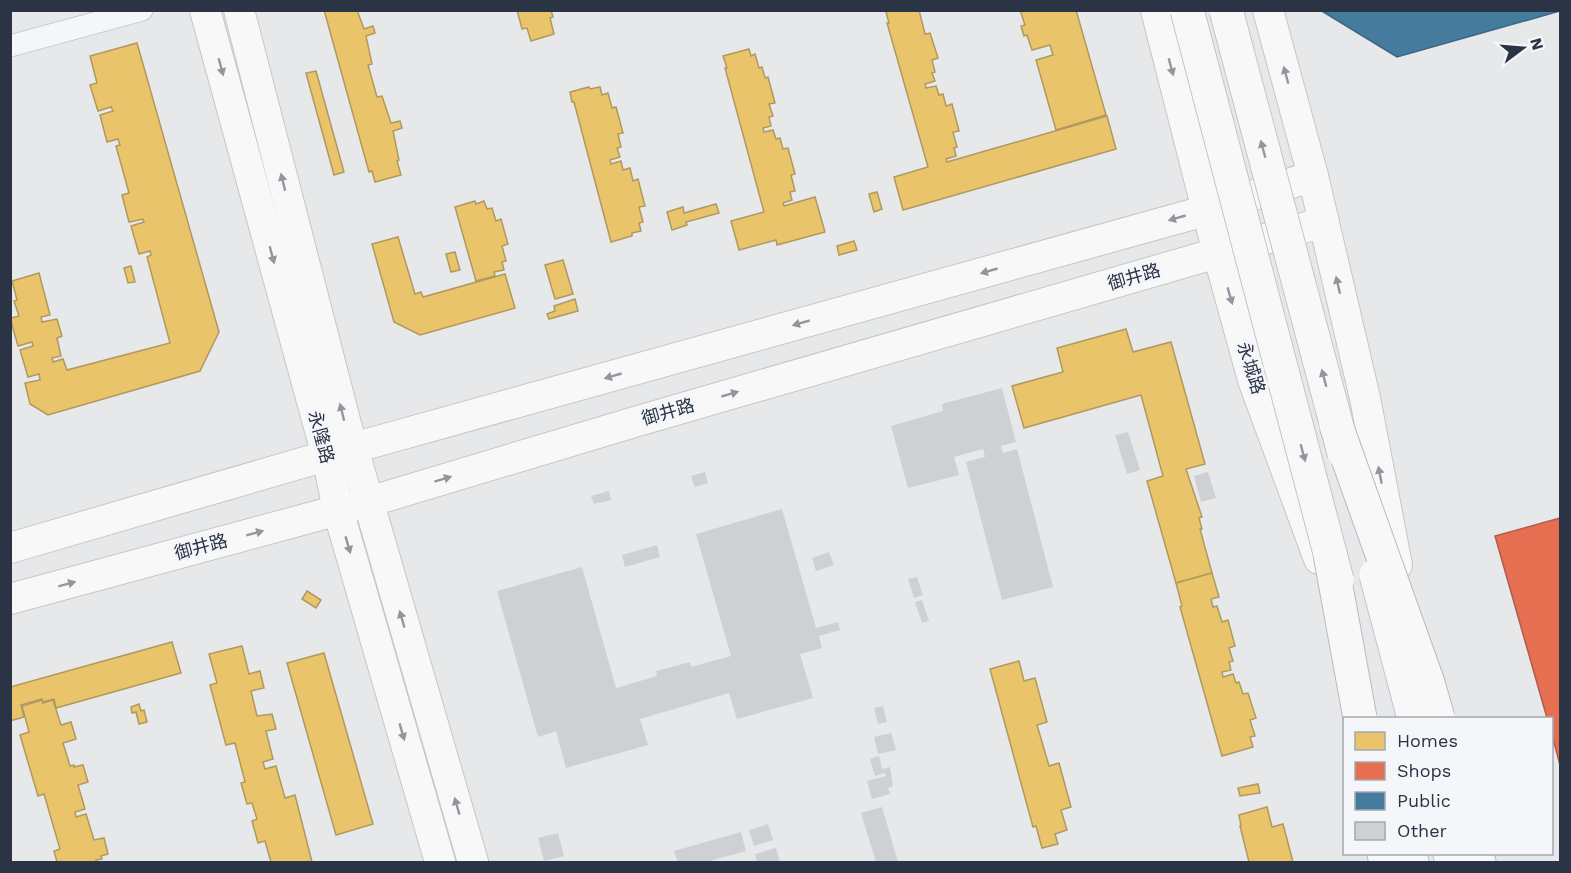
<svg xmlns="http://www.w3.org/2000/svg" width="1571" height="873" font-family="'Work Sans','Noto Sans SC',sans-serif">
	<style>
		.homes { fill: #e9c46a; stroke: #b0995f; stroke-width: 1.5 }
		.shops { fill: #e76f51; stroke: #af5d4d; stroke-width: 1.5 }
		.public { fill: #457b9d; stroke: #3d6683; stroke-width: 1.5 }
		.building { fill: #ced0d3 }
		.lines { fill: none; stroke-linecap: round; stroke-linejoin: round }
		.street-casing { stroke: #c4c6c8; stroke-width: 23 }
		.secondary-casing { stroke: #c4c6c8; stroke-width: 32 }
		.primary-casing { stroke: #c2c5c8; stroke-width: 35 }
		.highway-casing { stroke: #b8bbbf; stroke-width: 35 }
		.street { stroke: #f5f6f7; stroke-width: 21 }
		.secondary { stroke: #f8f8f8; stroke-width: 30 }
		.primary { stroke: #f8f8f8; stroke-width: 33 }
		.highway { stroke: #f8f8f8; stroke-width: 33 }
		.primary-bridge-casing { stroke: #c2c5c8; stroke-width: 35; stroke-linecap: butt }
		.highway-bridge-casing { stroke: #b8bbbf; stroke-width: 35; stroke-linecap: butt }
		.primary-bridge { stroke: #f8f8f8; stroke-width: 33 }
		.highway-bridge { stroke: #f8f8f8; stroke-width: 33 }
		.oneway { fill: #92969e }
		.labels { text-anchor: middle; stroke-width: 6; stroke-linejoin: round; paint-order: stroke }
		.street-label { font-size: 18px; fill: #2b3445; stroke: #f4f6f9 }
	</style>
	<rect width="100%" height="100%" fill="#e6e8ea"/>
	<!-- homes -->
	<g class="homes">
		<path d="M324 10H357L364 29 373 26 375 33 366 36 372 64 368 65 377 97 382 96 391 123 400 121 402 128 393 131 399 160 397 161 401 175 375 182 372 171 369 172Z"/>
		<path d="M517 10H551L553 17 550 18 554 34 531 41 527 28 522 29Z"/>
		<path d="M892 10H919L925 34 930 33 938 58 932 60 935 72 932 73 935 81 925 84 926 88 936 86 939 95 943 94 946 106 952 104 959 131 953 132 957 147 954 148 956 156 946 159 947 162 1107 116 1116 149 903 210 894 177 928 167 887 23H889L886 12Z"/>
		<path d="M1020 10H1076L1106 115 1056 130 1036 60 1053 55 1050 45 1032 50 1027 35 1024 36 1021 26 1025 25Z"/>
		<path d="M137 43 219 332 200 371 48 415 30 404 25 383 40 380 39 374 28 377 20 350 33 346 32 342 18 346 12 325 11 318 19 316 14 301 17 300 12 281 39 273 50 315 41 317 42 322 57 319 62 336 57 338 61 356 52 358 53 362 63 359 67 370 170 343 147 257 151 255 150 251 139 254 131 226 144 222 143 219 129 222 122 195 129 193 116 146 120 145 118 139 107 142 100 115 113 111 111 107 98 111 90 85 97 83 90 56Z"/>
		<path d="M749 49 751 56 755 54 759 68 762 67 765 78 768 77 775 103 769 104 773 116 769 117 771 126 763 128 764 132 773 130 776 139 780 138 783 149 788 148 795 174 791 175 795 191 790 192 792 200 783 203 784 206 815 197 825 232 777 245 776 240 739 250 731 221 764 212 725 68H727L723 56Z"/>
		<path d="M316 71 344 172 334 175 306 73Z"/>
		<path d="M589 87 590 89 600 87 602 95 608 93 612 108 616 107 623 133 618 134 621 147 617 148 620 157 610 160 611 164 621 161 623 170 630 168 633 181 638 179 645 206 639 207 643 222 639 223 641 231 632 233V236L611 242 574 102H572L570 92Z"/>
		<path d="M877 192 882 209 874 212 869 194Z"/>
		<path d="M475 201 476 204 484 201 487 209 492 208 496 221 501 219 508 244 502 246 506 261 502 262 504 270 494 272 495 276 476 281 455 207Z"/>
		<path d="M716 204 719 213 686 222 687 225 672 230 667 212 683 207 684 213Z"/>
		<path d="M398 237 415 294 421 292 423 297 505 274 515 308 420 335 394 322 372 244Z"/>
		<path d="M854 241 857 250 839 255 837 246Z"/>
		<path d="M455 252 460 270 451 272 446 254Z"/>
		<path d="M563 260 573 294 555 299 545 265Z"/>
		<path d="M131 266 135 282 128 283 124 268Z"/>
		<path d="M575 299 578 311 549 319 547 314 555 311 554 306Z"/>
		<path d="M1126 329 1133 352 1171 342 1205 464 1186 469 1202 517 1199 518 1202 529H1200L1212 573 1176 583 1147 481 1163 476 1141 395 1024 428 1012 386 1063 372 1057 348Z"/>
		<path d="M1212 573 1219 597 1211 599 1213 607 1217 606 1222 622 1228 620 1235 646 1229 648 1233 661 1229 662 1231 670 1222 672 1223 677 1233 674 1236 683 1239 682 1243 694 1248 693 1256 718 1250 720 1255 736 1250 737 1253 747 1222 756 1180 607 1182 606 1176 583Z"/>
		<path d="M307 591 321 600 316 608 302 599Z"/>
		<path d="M172 642 181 673 56 708 54 699 43 702 42 699 21 705 24 717 10 721V687Z"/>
		<path d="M242 646 249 674 260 671 264 688 251 691 257 716 272 714 276 729 266 731 273 759 263 762 265 769 276 766 285 798 295 795 312 862H271L265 841 258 843 252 821 257 819 252 803 247 804 241 783 245 782 235 743 226 745 210 685 217 683 209 654Z"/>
		<path d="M324 653 373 824 336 835 287 663Z"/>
		<path d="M1019 661 1024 681 1035 678 1047 722 1037 725 1049 766 1059 763 1071 807 1061 810 1067 830 1055 834 1058 844 1042 848 1036 826 1033 827 990 669Z"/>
		<path d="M42 700 43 703 53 700 61 725 71 722 76 739 63 743 70 766 74 765V767L83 765 88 782 78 785 85 809 75 812 76 817 86 814 94 840 104 838 108 854 101 856 102 859 96 860 97 862H57L54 851 60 849 44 794 38 796 20 735 29 732 22 706Z"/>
		<path d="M139 704 141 711 144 710 147 722 139 724 136 712 132 713 131 707Z"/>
		<path d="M1258 784 1260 793 1240 796 1238 788Z"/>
		<path d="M1267 807 1272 827 1283 824 1293 862H1249L1240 826H1241L1239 815Z"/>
	</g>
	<!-- shops -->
	<path class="shops" d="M1560 518V765L1552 735V718H1547L1495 536Z"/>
	<!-- public -->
	<path class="public" d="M1320 10H1560V11L1397 57Z"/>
	<!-- building -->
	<g class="building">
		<path d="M1002 388 1016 442 1001 446 1003 453 1017 449 1053 587 1002 600 966 462 985 457 983 449 954 457 959 475 908 488 891 426 943 411 942 404Z"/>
		<path d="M1128 432 1140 470 1127 474 1115 435Z"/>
		<path d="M705 472 708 483 695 487 691 476Z"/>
		<path d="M1208 472 1216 498 1201 502 1194 476Z"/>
		<path d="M609 491 611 500 594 504 591 496Z"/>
		<path d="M782 509 816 628 838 622 840 630 819 636 822 648 800 654 813 698 737 719 729 693 640 719 648 745 566 768 556 731 538 737 497 591 582 567 616 688 657 676 656 671 690 662 691 667 731 656 696 534Z"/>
		<path d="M657 545 660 557 625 567 622 555Z"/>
		<path d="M829 552 834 565 816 571 812 558Z"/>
		<path d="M917 577 923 595 914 598 908 579Z"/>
		<path d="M922 600 929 621 922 623 915 602Z"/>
		<path d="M883 706 887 722 878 724 874 708Z"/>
		<path d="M891 733 896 750 878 754 874 737Z"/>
		<path d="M879 756 882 769 890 767 893 786 888 788 890 794 872 799 867 781 886 776 885 773 875 776 870 759Z"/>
		<path d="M882 807 898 862H876L861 813Z"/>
		<path d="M768 824 773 840 754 846 749 830Z"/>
		<path d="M741 832 746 851 706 862H678L674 851Z"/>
		<path d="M558 833 564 856 544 861 538 838Z"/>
		<path d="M776 848 780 862H757L755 854Z"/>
	</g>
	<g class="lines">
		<defs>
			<path id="street" d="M10 46 142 10"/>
			<g id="secondary">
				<path d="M205 10 327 456 338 510 440 862"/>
				<path d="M239 10 346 424 473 862"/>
				<path d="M1156 10 1218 253 1253 380 1319 559"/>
				<path d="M1268 10 1313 176 1365 398 1397 565"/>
				<path d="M10 548 353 448 1208 210 1313 176"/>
				<path d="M10 599 368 502 638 421 1324 222"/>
			</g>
			<g id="primary">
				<path d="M1409 854 1412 862"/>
				<path d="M1450 854 1452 862"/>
			</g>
			<g id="highway">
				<path d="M1384 854 1386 862"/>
				<path d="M1476 854 1479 862"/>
			</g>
		</defs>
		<!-- street casing -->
		<use href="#street" class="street-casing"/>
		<!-- secondary casing -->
		<use href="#secondary" class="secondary-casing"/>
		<!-- primary casing -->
		<use href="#primary" class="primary-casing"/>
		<!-- highway casing -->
		<use href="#highway" class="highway-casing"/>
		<!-- street -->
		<use href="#street" class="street"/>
		<!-- secondary -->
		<use href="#secondary" class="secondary"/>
		<!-- primary -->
		<use href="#primary" class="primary"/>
		<!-- highway -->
		<use href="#highway" class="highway"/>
		<defs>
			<g id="primary-bridge">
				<path d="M1187 10 1337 580"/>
				<path d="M1226 10 1344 453"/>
				<path d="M1376 575 1414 718"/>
			</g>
			<g id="highway-bridge">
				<path d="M1336 425 1428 683 1438 718"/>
				<path d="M1330 554 1360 718"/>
			</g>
		</defs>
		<!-- primary-bridge casing -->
		<use href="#primary-bridge" class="primary-bridge-casing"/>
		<!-- highway-bridge casing -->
		<use href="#highway-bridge" class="highway-bridge-casing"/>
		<!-- primary-bridge -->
		<use href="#primary-bridge" class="primary-bridge"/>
		<!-- highway-bridge -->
		<use href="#highway-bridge" class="highway-bridge"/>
	</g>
	<!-- one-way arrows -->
	<defs><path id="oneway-solid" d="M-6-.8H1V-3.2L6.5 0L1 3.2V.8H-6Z" transform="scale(1.5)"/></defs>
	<g class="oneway">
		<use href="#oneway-solid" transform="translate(221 67) rotate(75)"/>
		<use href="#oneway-solid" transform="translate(1171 67) rotate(75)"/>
		<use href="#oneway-solid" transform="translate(1286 75) rotate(-105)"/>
		<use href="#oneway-solid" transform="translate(1263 149) rotate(-105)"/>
		<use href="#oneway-solid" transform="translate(283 182) rotate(-104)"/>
		<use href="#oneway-solid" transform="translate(1177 218) rotate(164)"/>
		<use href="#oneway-solid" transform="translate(272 255) rotate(75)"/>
		<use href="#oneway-solid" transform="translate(989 271) rotate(164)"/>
		<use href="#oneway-solid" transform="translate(1338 285) rotate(-103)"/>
		<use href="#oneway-solid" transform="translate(1230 296) rotate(74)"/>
		<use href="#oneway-solid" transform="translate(801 323) rotate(164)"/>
		<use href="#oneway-solid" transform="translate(613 376) rotate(164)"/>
		<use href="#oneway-solid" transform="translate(1324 378) rotate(-105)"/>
		<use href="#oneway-solid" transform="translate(730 394) rotate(-16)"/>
		<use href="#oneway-solid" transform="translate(342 412) rotate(-104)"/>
		<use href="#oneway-solid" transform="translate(1303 453) rotate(75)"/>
		<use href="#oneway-solid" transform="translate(1380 475) rotate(-101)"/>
		<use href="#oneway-solid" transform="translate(443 479) rotate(-17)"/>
		<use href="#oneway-solid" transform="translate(255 533) rotate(-15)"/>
		<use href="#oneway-solid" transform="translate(348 545) rotate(74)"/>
		<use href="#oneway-solid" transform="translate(67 584) rotate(-15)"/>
		<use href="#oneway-solid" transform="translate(402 619) rotate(-106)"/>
		<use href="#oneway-solid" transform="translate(402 732) rotate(74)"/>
		<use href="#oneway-solid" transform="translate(457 806) rotate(-106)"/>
	</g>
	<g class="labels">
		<!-- street labels -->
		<g class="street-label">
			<text transform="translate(1134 277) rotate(-16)" y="6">御井路</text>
			<text transform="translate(1251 368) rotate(73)" y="6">永城路</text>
			<text transform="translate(668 412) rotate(-16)" y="6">御井路</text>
			<text transform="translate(321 437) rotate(75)" y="6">永隆路</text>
			<text transform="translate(201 547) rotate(-15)" y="6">御井路</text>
		</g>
	</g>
	<!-- border -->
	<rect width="1571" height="873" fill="none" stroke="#2b3445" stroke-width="24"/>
	<!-- legend -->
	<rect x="1343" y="717" width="210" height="138" fill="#f4f6f9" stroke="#a4a8b1" stroke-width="1.5"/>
	<rect x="1355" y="732" width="30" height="18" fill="#e9c46a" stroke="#a4a8b1" stroke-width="1.5"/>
	<text x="1397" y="747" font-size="18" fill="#2b3445">Homes</text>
	<rect x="1355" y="762" width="30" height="18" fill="#e76f51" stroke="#a4a8b1" stroke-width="1.5"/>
	<text x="1397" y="777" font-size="18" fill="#2b3445">Shops</text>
	<rect x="1355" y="792" width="30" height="18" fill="#457b9d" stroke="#a4a8b1" stroke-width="1.5"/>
	<text x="1397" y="807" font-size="18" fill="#2b3445">Public</text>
	<rect x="1355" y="822" width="30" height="18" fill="#ced0d3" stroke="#a4a8b1" stroke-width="1.5"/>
	<text x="1397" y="837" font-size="18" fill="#2b3445">Other</text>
	<!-- north arrow -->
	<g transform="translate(1523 48) rotate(74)" stroke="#f4f6f9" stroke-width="4.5" paint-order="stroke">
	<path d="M0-4.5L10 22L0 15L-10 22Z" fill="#2b3445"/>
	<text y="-9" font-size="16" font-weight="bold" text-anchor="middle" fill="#2b3445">N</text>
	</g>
</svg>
